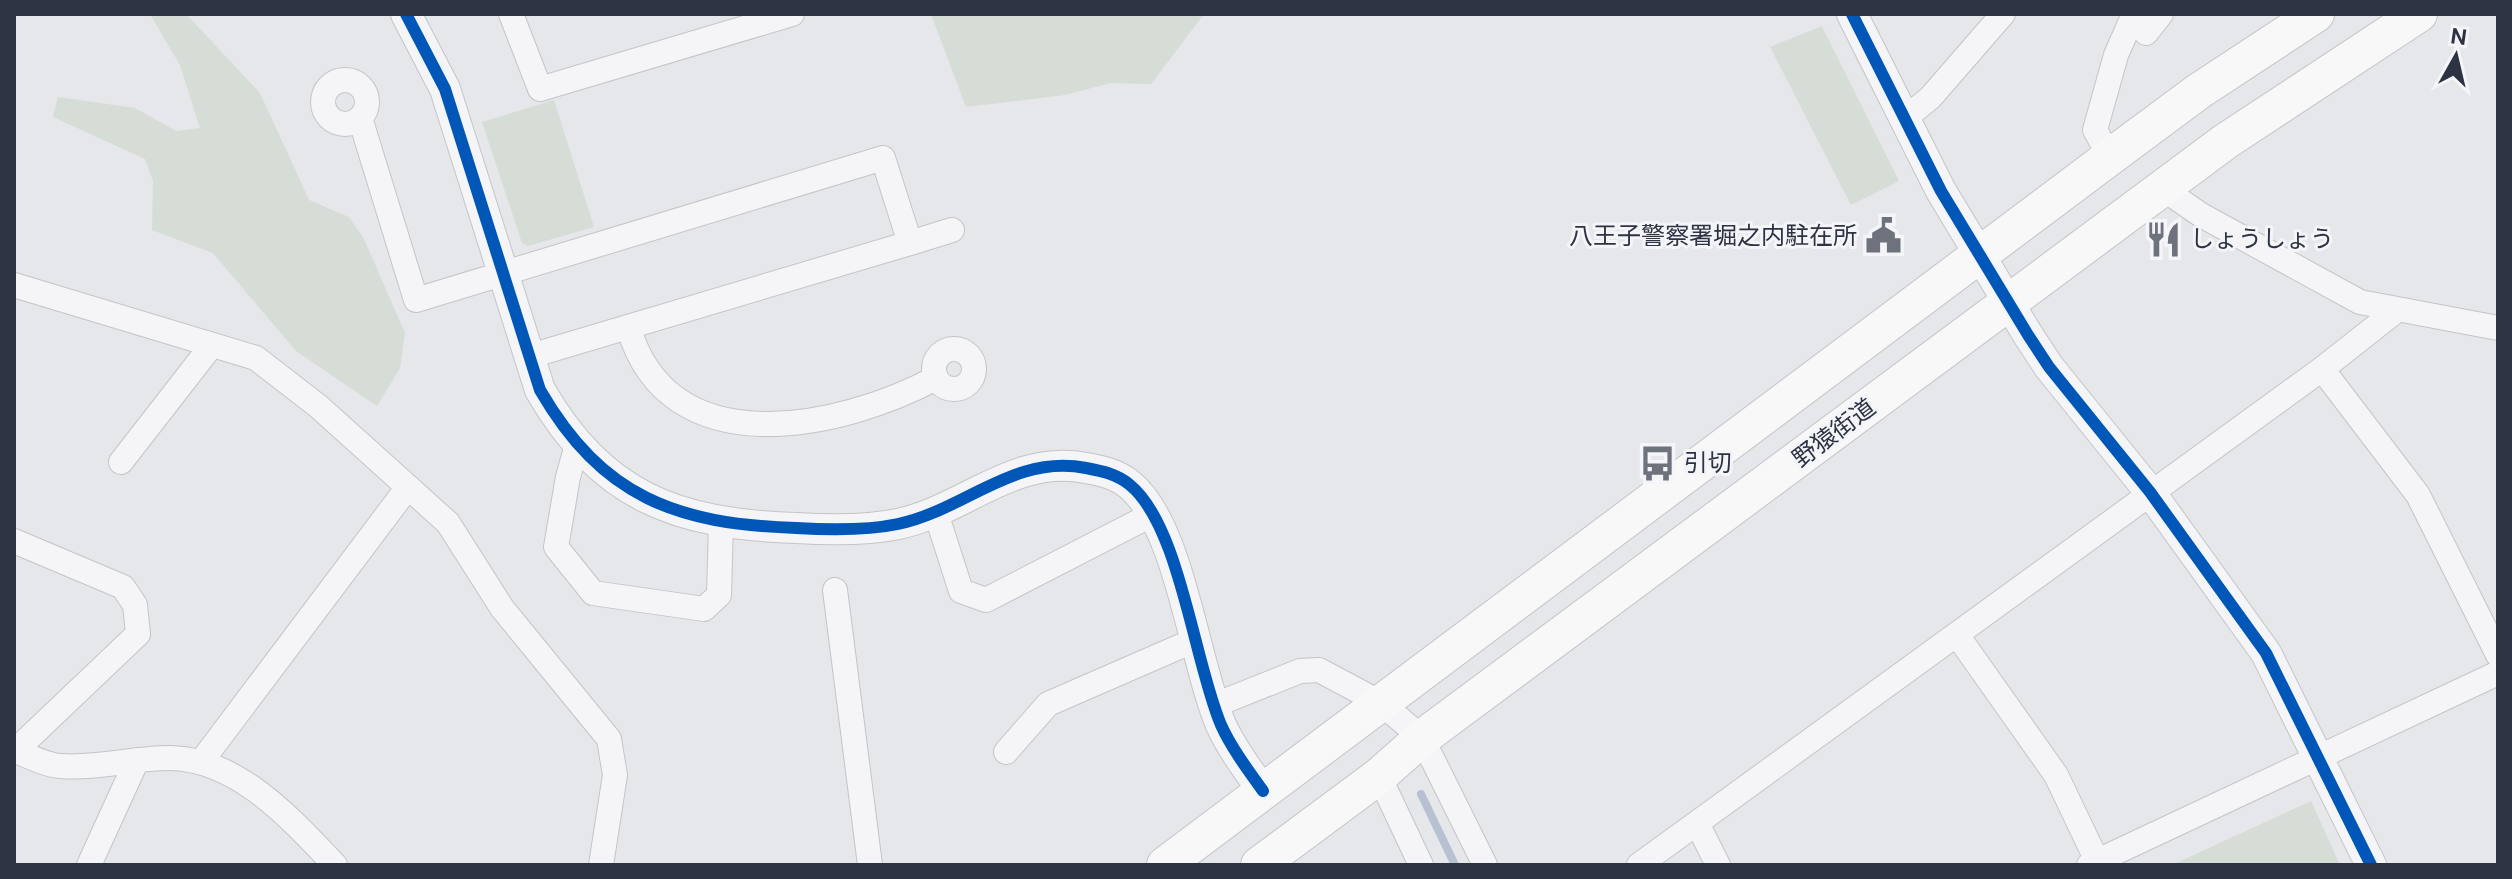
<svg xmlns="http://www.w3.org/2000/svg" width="2512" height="879" font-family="'DM Sans','Noto Sans JP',sans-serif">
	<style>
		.green { fill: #d5ddd6 }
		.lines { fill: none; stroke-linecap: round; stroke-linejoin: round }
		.stream { stroke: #b7c1d2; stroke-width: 8 }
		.minor-casing { stroke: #c3c5c8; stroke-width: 26 }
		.tertiary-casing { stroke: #c3c5c8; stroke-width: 32 }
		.primary-casing { stroke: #c2c4c7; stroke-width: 38 }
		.minor { stroke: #f5f5f7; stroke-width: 24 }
		.tertiary { stroke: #f5f5f7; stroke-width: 30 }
		.primary { stroke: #f8f8f8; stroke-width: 36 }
		.cycleway-casing { stroke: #f4f5f8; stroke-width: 17 }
		.cycleway { stroke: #0057b8; stroke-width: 12 }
		.labels { text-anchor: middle; stroke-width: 6; stroke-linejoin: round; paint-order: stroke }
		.poi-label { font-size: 24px; fill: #2d3342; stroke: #f4f5f8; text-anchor: start }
		.street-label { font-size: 24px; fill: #2d3342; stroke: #f4f5f8 }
	</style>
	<rect width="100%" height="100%" fill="#e5e7ea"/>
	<!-- green -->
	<g class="green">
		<path d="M150 14H186L260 93 309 200 349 217 364 239 405 333 400 368 377 406 296 351 213 253 152 230 153 181 145 159 53 117 58 97 135 108 176 131 200 128 180 65Z"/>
		<path d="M931 14H1204L1151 84 1110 83 1065 95 966 107Z"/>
		<path d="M1822 26 1899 181 1851 205 1770 47Z"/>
		<path d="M554 100 594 227 528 246 522 243 482 122Z"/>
		<path d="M2311 801 2340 865H2172Z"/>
	</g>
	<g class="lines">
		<!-- stream -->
		<path class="stream" d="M1421 794 1455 865"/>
		<defs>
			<g id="minor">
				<path d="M511 14 540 89 792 14"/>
				<path d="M2146 33 2161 14"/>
				<circle cx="345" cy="102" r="22"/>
				<path d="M360 118 416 300 883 158 910 243 527 357"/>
				<path d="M1904 119 1930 98 2003 14"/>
				<path d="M2110 157 2095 130 2116 55 2134 14"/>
				<path d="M2162 188 2201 215 2360 302 2498 328"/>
				<path d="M910 243 952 230"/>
				<path d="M14 285 256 358 318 406 408 487 201 762"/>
				<path d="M629 329C670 466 840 429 936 378"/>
				<circle cx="954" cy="369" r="20"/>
				<path d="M2322 369 2418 495 2498 655"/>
				<path d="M577 445 568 477 556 547 593 593 704 609 719 595 721 523"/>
				<path d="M121 462 212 345"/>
				<path d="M408 487 448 523 502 608 609 739 615 775 601 865"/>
				<path d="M935 510 961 591 986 600 1155 513"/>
				<path d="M14 541 123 587 135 605 138 634 15 751"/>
				<path d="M835 590 870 865"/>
				<path d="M1957 635 2056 775 2099 865"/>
				<path d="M1215 705 1300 671 1319 670 1381 703 1422 738 1485 865"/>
				<path d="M14 750C28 756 46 765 60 766 96 769 134 758 170 758 238 759 291 819 335 865"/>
				<path d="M1006 752 1048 704 1195 640"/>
				<path d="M1379 776 1421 865"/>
				<path d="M1698 825 1718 865"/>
				<path d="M89 865 137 760"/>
				<path d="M1639 865 2322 369 2397 310"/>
				<path d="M2089 865 2498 673"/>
			</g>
			<g id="tertiary">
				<path d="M406 14 445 89 540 390C602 497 676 524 796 528 829 530 865 531 898 524 965 510 1013 454 1086 468 1102 471 1117 474 1130 485 1180 526 1194 662 1221 725 1232 749 1248 770 1263 791"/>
				<path d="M1852 14 1941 191 2028 335 2049 367 2150 492 2266 653 2371 865"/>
			</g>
			<g id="primary">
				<path d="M1165 865 2110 157 2199 91 2316 14"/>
				<path d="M1259 865 1379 776 1422 738 2226 141 2419 14"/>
			</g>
		</defs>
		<!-- minor casing -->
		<use href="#minor" class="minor-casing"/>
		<!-- tertiary casing -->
		<use href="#tertiary" class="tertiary-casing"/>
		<!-- primary casing -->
		<use href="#primary" class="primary-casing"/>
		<!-- minor -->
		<use href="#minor" class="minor"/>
		<!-- tertiary -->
		<use href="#tertiary" class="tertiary"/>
		<!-- primary -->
		<use href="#primary" class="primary"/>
		<defs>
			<g id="cycleway">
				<path d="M406 14 445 89 540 390C602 497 676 524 796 528 829 530 865 531 898 524 965 510 1013 454 1086 468 1102 471 1117 474 1130 485 1180 526 1194 662 1221 725 1232 749 1248 770 1263 791"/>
				<path d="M1852 14 1941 191 2028 335 2049 367 2150 492 2266 653 2371 865"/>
			</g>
		</defs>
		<!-- cycleway casing -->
		<use href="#cycleway" class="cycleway-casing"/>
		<!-- cycleway -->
		<use href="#cycleway" class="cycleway"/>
	</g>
	<!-- icons -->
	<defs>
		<symbol id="civic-bare" viewBox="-9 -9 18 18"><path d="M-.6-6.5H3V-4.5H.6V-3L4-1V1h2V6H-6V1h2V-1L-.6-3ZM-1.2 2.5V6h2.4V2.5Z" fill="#6d727d" stroke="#f4f5f8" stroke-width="2.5" paint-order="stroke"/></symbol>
		<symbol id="restaurant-bare" viewBox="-9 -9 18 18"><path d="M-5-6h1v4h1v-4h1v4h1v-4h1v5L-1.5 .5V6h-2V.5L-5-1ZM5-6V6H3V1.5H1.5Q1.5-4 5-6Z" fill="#6d727d" stroke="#f4f5f8" stroke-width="2.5" paint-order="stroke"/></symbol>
		<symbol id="bus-bare" viewBox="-9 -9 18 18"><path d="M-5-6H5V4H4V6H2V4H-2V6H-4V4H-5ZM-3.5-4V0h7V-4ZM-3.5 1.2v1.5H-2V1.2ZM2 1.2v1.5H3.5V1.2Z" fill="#6d727d" stroke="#f4f5f8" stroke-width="2.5" paint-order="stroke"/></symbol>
	</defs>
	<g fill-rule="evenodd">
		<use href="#civic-bare" x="1858" y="210" width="51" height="51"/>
		<use href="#restaurant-bare" x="2138" y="214" width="51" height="51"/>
		<use href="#bus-bare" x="1632" y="438" width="51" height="51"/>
	</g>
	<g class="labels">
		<!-- poi labels -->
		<g class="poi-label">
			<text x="1857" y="244" text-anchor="end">八王子警察署堀之内駐在所</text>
			<text x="2190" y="247">しょうしょう</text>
			<text x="1684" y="471">引切</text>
		</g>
		<!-- street labels -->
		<g class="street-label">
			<text transform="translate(1834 433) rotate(-37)" y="8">野猿街道</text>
		</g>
	</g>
	<!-- border -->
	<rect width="2512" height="879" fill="none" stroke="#2d3342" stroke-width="32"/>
	<!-- north arrow -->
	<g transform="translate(2456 56) rotate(8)" stroke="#f4f5f8" stroke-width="6" paint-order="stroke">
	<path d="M0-6L14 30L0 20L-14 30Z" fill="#2d3342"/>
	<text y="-12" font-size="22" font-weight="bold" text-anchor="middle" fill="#2d3342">N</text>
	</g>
</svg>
